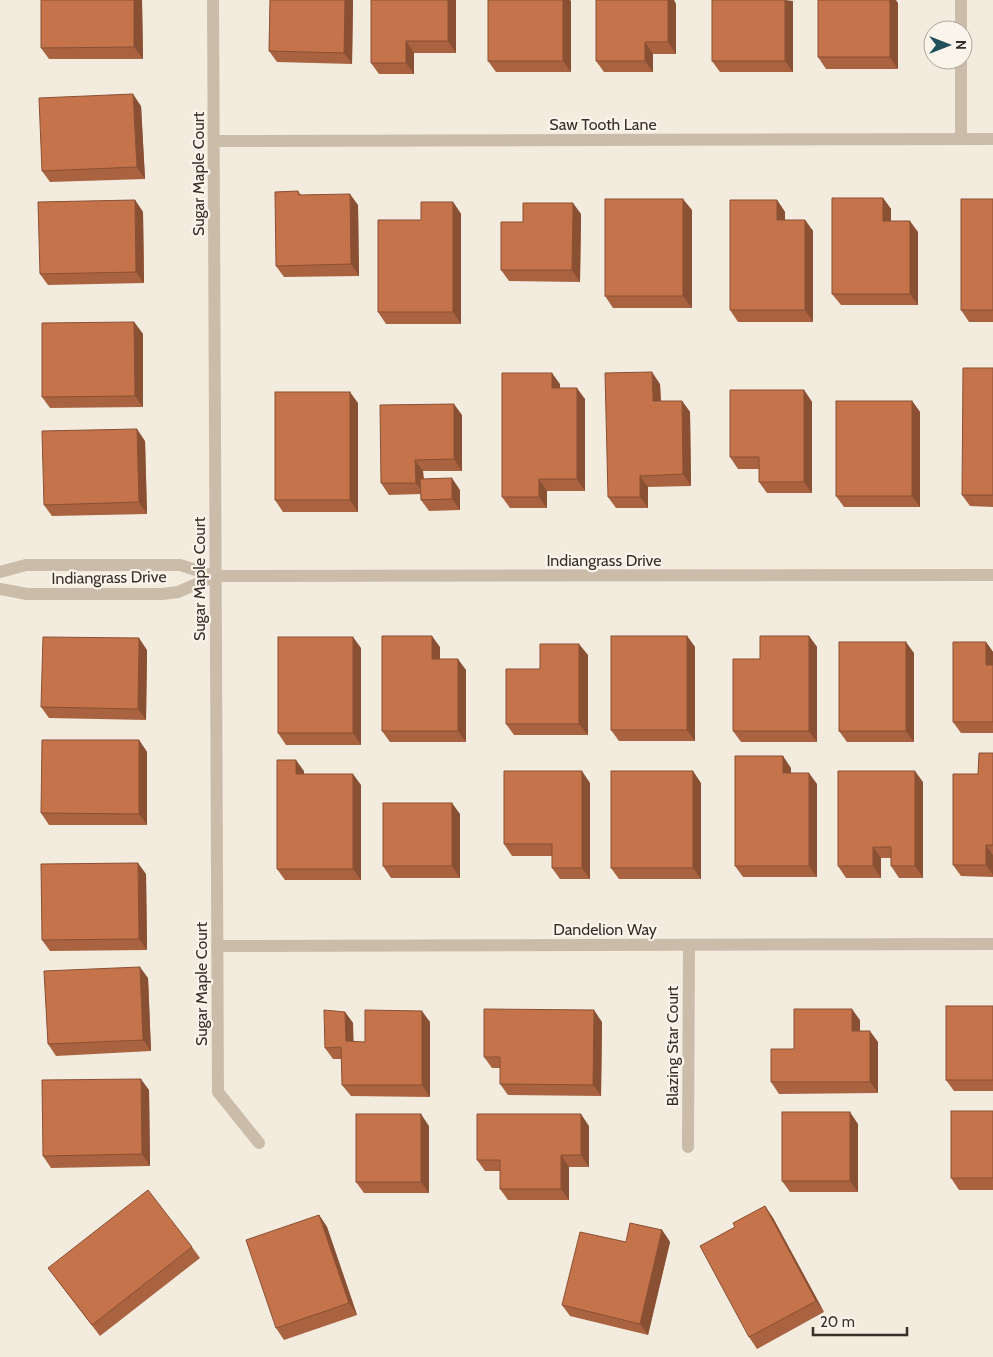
<svg xmlns="http://www.w3.org/2000/svg" width="993" height="1357" font-family="Cabin,sans-serif">
	<style>
		.lines { fill: none; stroke-linecap: round; stroke-linejoin: round }
		.minor { stroke: #cbbcaa; stroke-width: 12 }
		.wall { fill: #a96340 }
		.shaded-wall { fill: #8a5034 }
		.building { fill: #c5734a; stroke: #8a5034 }
		.labels { text-anchor: middle; stroke-width: 4.5; stroke-linejoin: round; paint-order: stroke }
		.street-label { font-size: 16px; fill: #382f29; stroke: #faf4eb }
	</style>
	<rect width="100%" height="100%" fill="#f2ebde"/>
	<g class="lines">
		<!-- minor -->
		<g class="minor">
			<path d="M213 0 218 1092 259 1143"/>
			<path d="M961 0V30"/>
			<path d="M961 60V139"/>
			<path d="M214 141 993 139"/>
			<path d="M0 572 26 565H180L215 576 993 575"/>
			<path d="M0 589 27 594H162L178 592 215 576"/>
			<path d="M217 946 993 944"/>
			<path d="M688 1147 689 945"/>
		</g>
	</g>
	<!-- wall -->
	<g class="wall">
		<path d="M41 0H142L143 59H49L41 48Z"/>
		<path d="M270 0H353L352 64 277 62 269 51Z"/>
		<path d="M456 0V53H414V74H379L371 63Z"/>
		<path d="M571 1V72H496L488 61Z"/>
		<path d="M793 1V72H720L712 61Z"/>
		<path d="M898 3V69H826L818 57Z"/>
		<path d="M676 4V54H653V72H604L596 61Z"/>
		<path d="M141 106 145 179 50 182 42 171Z"/>
		<path d="M298 191 301 195 358 205 359 276 284 277 276 266Z"/>
		<path d="M883 198 891 209V221L918 232V305H841L832 294Z"/>
		<path d="M993 199V322H969L961 310Z"/>
		<path d="M135 200 143 212 144 283 48 285 40 274Z"/>
		<path d="M777 200 785 212V220H805L813 231V322H738L730 310Z"/>
		<path d="M453 202 461 214V324H386L378 312 421 220Z"/>
		<path d="M692 210V308H613L605 296Z"/>
		<path d="M581 214 580 282 509 281 501 270Z"/>
		<path d="M134 322 143 334V407L50 408 42 397Z"/>
		<path d="M993 368V507L970 506 962 495Z"/>
		<path d="M560 384V388L585 399V491H547V508H510L502 497Z"/>
		<path d="M660 384 661 401H682L690 412 691 486 648 487V508H616L608 497Z"/>
		<path d="M804 390 812 402V493H767L759 482V469H738L730 457Z"/>
		<path d="M912 401 920 412V507H844L836 496Z"/>
		<path d="M358 403V512H283L275 500Z"/>
		<path d="M462 415V471H423L424 479 460 490V510L429 511 421 500V494L389 495 381 483Z"/>
		<path d="M145 441 147 514 52 516 44 505Z"/>
		<path d="M687 636 695 647V741H619L611 730Z"/>
		<path d="M809 636 817 647V742H741L733 731 760 659Z"/>
		<path d="M986 642 993 652V733H961L953 722Z"/>
		<path d="M440 647V659L466 670V742H390L382 731Z"/>
		<path d="M361 648V745H286L278 733Z"/>
		<path d="M147 650 146 720 49 718 41 707Z"/>
		<path d="M914 653V742H847L839 731Z"/>
		<path d="M588 655V735H514L506 724 540 669Z"/>
		<path d="M139 740 147 752V825H49L41 813Z"/>
		<path d="M993 753V877L961 876 953 865 978 774Z"/>
		<path d="M791 768V773L817 784V877H743L735 866Z"/>
		<path d="M304 771V774L361 785V880H285L277 869Z"/>
		<path d="M923 782V878H899L891 866V858H881V878H846L838 866Z"/>
		<path d="M590 783V879H560L552 868V856H512L504 844Z"/>
		<path d="M701 783V879H619L611 868Z"/>
		<path d="M460 814V878H391L383 866Z"/>
		<path d="M146 874 147 950 50 951 42 940Z"/>
		<path d="M148 978 151 1051 56 1056 48 1044Z"/>
		<path d="M993 1006V1091H954L946 1080Z"/>
		<path d="M345 1012 353 1023V1042H365L430 1022V1097L351 1096 342 1085V1059H333L325 1048Z"/>
		<path d="M860 1020V1031L878 1042V1093L779 1094 771 1082 794 1049Z"/>
		<path d="M602 1022 601 1096 508 1095 500 1084V1068H492L484 1057Z"/>
		<path d="M149 1090 150 1166 51 1168 43 1156Z"/>
		<path d="M993 1111V1190H959L951 1178Z"/>
		<path d="M858 1124V1192H790L782 1181Z"/>
		<path d="M429 1126V1193H364L356 1182Z"/>
		<path d="M589 1126V1167H569V1200H508L500 1189V1171H485L477 1160Z"/>
		<path d="M765 1206 773 1218 824 1312 757 1349 749 1337 735 1227Z"/>
		<path d="M319 1215 327 1227 357 1315 284 1340 276 1328Z"/>
		<path d="M662 1230 670 1242 648 1335 570 1316 562 1305 626 1242Z"/>
		<path d="M192 1247 200 1258 100 1336 48 1268Z"/>
	</g>
	<!-- shaded-wall -->
	<g class="shaded-wall">
		<path d="M134 0H142L143 59 134 47Z"/>
		<path d="M345 0H353L352 64 344 53Z"/>
		<path d="M448 0H456V53L448 41Z"/>
		<path d="M563 0H570L571 1V72L563 61Z"/>
		<path d="M668 0H674L676 4V54L668 42Z"/>
		<path d="M785 0 793 1V72L785 61Z"/>
		<path d="M890 0H896L898 3V69L890 57Z"/>
		<path d="M406 41 414 53V74L406 63Z"/>
		<path d="M645 42 653 54V72L645 61Z"/>
		<path d="M133 94 141 106 145 179 137 167Z"/>
		<path d="M350 194 358 205 359 276 351 264Z"/>
		<path d="M883 198 891 209V232L883 221Z"/>
		<path d="M683 199 692 210V308L683 296Z"/>
		<path d="M135 200 143 212 144 283 136 272Z"/>
		<path d="M777 200 785 212V231L777 220Z"/>
		<path d="M453 202 461 214V324L453 312Z"/>
		<path d="M573 203 581 214 580 282 572 270Z"/>
		<path d="M805 220 813 231V322L805 310Z"/>
		<path d="M910 221 918 232V305L910 294Z"/>
		<path d="M134 322 143 334V407L135 396Z"/>
		<path d="M652 372 660 384 661 413 653 401Z"/>
		<path d="M552 373 560 384V399L552 388Z"/>
		<path d="M577 388 585 399V491L577 479Z"/>
		<path d="M804 390 812 402V493L804 482Z"/>
		<path d="M350 392 358 403V512L350 500Z"/>
		<path d="M682 401 690 412 691 486 683 474Z"/>
		<path d="M912 401 920 412V507L912 496Z"/>
		<path d="M454 404 462 415V471L454 459Z"/>
		<path d="M137 429 145 441 147 514 139 502Z"/>
		<path d="M415 460 423 471 424 494 416 483Z"/>
		<path d="M640 476 648 487V508L640 497Z"/>
		<path d="M452 478 460 490V510L452 499Z"/>
		<path d="M539 479 547 491V508L539 497Z"/>
		<path d="M432 636 440 647V670L432 659Z"/>
		<path d="M687 636 695 647V741L687 730Z"/>
		<path d="M809 636 817 647V742L809 731Z"/>
		<path d="M353 637 361 648V745L353 733Z"/>
		<path d="M139 638 147 650 146 720 138 709Z"/>
		<path d="M906 642 914 653V742L906 731Z"/>
		<path d="M986 642 993 652V676L986 665Z"/>
		<path d="M579 644 588 655V735L579 724Z"/>
		<path d="M458 659 466 670V742L458 731Z"/>
		<path d="M139 740 147 752V825L139 814Z"/>
		<path d="M783 756 791 768V784L783 773Z"/>
		<path d="M296 760 304 771V785L296 774Z"/>
		<path d="M582 771 590 783V879L582 868Z"/>
		<path d="M693 771 701 783V879L693 868Z"/>
		<path d="M915 771 923 782V878L915 866Z"/>
		<path d="M809 773 817 784V877L809 866Z"/>
		<path d="M353 774 361 785V880L353 869Z"/>
		<path d="M452 803 460 814V878L452 866Z"/>
		<path d="M986 845 993 855V875L986 865Z"/>
		<path d="M873 847 881 858V878L873 866Z"/>
		<path d="M138 863 146 874 147 950 139 939Z"/>
		<path d="M140 967 148 978 151 1051 143 1040Z"/>
		<path d="M852 1009 860 1020V1042L852 1031Z"/>
		<path d="M594 1010 602 1022 601 1096 593 1085Z"/>
		<path d="M422 1011 430 1022V1097L422 1085Z"/>
		<path d="M345 1012 353 1023 354 1053 346 1041Z"/>
		<path d="M870 1031 878 1042V1093L870 1082Z"/>
		<path d="M141 1079 149 1090 150 1166 142 1154Z"/>
		<path d="M850 1112 858 1124V1192L850 1181Z"/>
		<path d="M421 1114 429 1126V1193L421 1182Z"/>
		<path d="M581 1114 589 1126V1167L581 1155Z"/>
		<path d="M561 1155 569 1167V1200L561 1189Z"/>
		<path d="M765 1206 773 1218 824 1312 816 1301Z"/>
		<path d="M319 1215 327 1227 357 1315 349 1303Z"/>
		<path d="M662 1230 670 1242 648 1335 640 1324Z"/>
	</g>
	<!-- building -->
	<g class="building">
		<path d="M41 0H134V47L41 48Z"/>
		<path d="M270 0H345L344 53 269 51Z"/>
		<path d="M371 0H448V41H406V63H371Z"/>
		<rect x="488" y="0" width="75" height="61"/>
		<path d="M596 0H668V42H645V61H596Z"/>
		<rect x="712" y="0" width="73" height="61"/>
		<rect x="818" y="0" width="72" height="57"/>
		<path d="M133 94 137 167 42 171 39 98Z"/>
		<path d="M298 191 299 195 350 194 351 264 276 266 275 192Z"/>
		<path d="M832 198H883V221H910V294H832Z"/>
		<rect x="605" y="199" width="78" height="97"/>
		<rect x="961" y="199" width="32" height="111"/>
		<path d="M135 200 136 272 40 274 38 202Z"/>
		<path d="M730 200H777V220H805V310H730Z"/>
		<path d="M421 202H453V312H378V220H421Z"/>
		<path d="M523 203H573L572 270H501V222H523Z"/>
		<path d="M134 322 135 396 42 397V323Z"/>
		<path d="M963 368H993V495H962Z"/>
		<path d="M652 372 653 401H682L683 474 640 476V497H608L605 373Z"/>
		<path d="M502 373H552V388H577V479H539V497H502Z"/>
		<path d="M730 390H804V482H759V457H730Z"/>
		<rect x="275" y="392" width="75" height="108"/>
		<rect x="836" y="401" width="76" height="95"/>
		<path d="M454 404V459L415 460 416 483H381L380 405Z"/>
		<path d="M137 429 139 502 44 505 42 431Z"/>
		<path d="M452 478V499L421 500 420 479Z"/>
		<path d="M382 636H432V659H458V731H382Z"/>
		<rect x="611" y="636" width="76" height="94"/>
		<path d="M760 636H809V731H733V659H760Z"/>
		<path d="M43 637 139 638 138 709 41 707Z"/>
		<rect x="278" y="637" width="75" height="96"/>
		<rect x="839" y="642" width="67" height="89"/>
		<path d="M953 642H986V665H993V722H953Z"/>
		<path d="M540 644H579V724H506V669H540Z"/>
		<path d="M42 740H139V814L41 813Z"/>
		<path d="M979 753H993V845H986V865H953V774H978Z"/>
		<path d="M735 756H783V773H809V866H735Z"/>
		<path d="M277 760H296V774H353V869H277Z"/>
		<path d="M504 771H582V868H552V844H504Z"/>
		<rect x="611" y="771" width="82" height="97"/>
		<path d="M838 771H915V866H891V847H873V866H838Z"/>
		<rect x="383" y="803" width="69" height="63"/>
		<path d="M138 863 139 939 42 940 41 864Z"/>
		<path d="M140 967 143 1040 48 1044 44 971Z"/>
		<rect x="946" y="1006" width="47" height="74"/>
		<path d="M484 1009 594 1010 593 1085 500 1084V1057H484Z"/>
		<path d="M794 1009H852V1031H870V1082H771V1049H794Z"/>
		<path d="M324 1010 345 1012 346 1041 365 1042V1010L422 1011V1085H342L341 1047 325 1048Z"/>
		<path d="M141 1079 142 1154 43 1156 42 1080Z"/>
		<rect x="951" y="1111" width="42" height="67"/>
		<rect x="782" y="1112" width="68" height="69"/>
		<rect x="356" y="1114" width="65" height="68"/>
		<path d="M477 1114H581V1155H561V1189H500V1160H477Z"/>
		<path d="M148 1190 192 1247 92 1325 48 1268Z"/>
		<path d="M765 1206 816 1301 749 1337 700 1246 735 1227 733 1223Z"/>
		<path d="M319 1215 349 1303 276 1328 246 1240Z"/>
		<path d="M630 1223 662 1230 640 1324 562 1305 580 1232 626 1242Z"/>
	</g>
	<g class="labels">
		<!-- street labels -->
		<g class="street-label">
			<text x="603" y="130">Saw Tooth Lane</text>
			<text transform="translate(198 174) rotate(-90)" y="6">Sugar Maple Court</text>
			<text x="604" y="566">Indiangrass Drive</text>
			<text transform="translate(109 577) rotate(-1)" y="6">Indiangrass Drive</text>
			<text transform="translate(199 579) rotate(-90)" y="6">Sugar Maple Court</text>
			<text x="605" y="935">Dandelion Way</text>
			<text transform="translate(201 984) rotate(-90)" y="6">Sugar Maple Court</text>
			<text transform="translate(672 1046) rotate(-90)" y="6">Blazing Star Court</text>
		</g>
	</g>
	<!-- north arrow -->
	<g transform="translate(948 45) rotate(90)"><circle r="24" fill="#faf4eb" stroke="#aca59d"/>
	<path d="M0-4L9 19L0 12L-9 19Z" fill="#1f505a"/>
	<text y="-8" font-size="14" font-weight="bold" text-anchor="middle" fill="#382f29">N</text>
	</g>
	<!-- scale -->
	<path d="M813 1327v8h94v-8" fill="none" stroke="#382f29" stroke-width="2.5"/>
	<text x="820" y="1327" font-size="15" fill="#382f29" stroke="#faf4eb" stroke-width="4" paint-order="stroke">20 m</text>
</svg>
